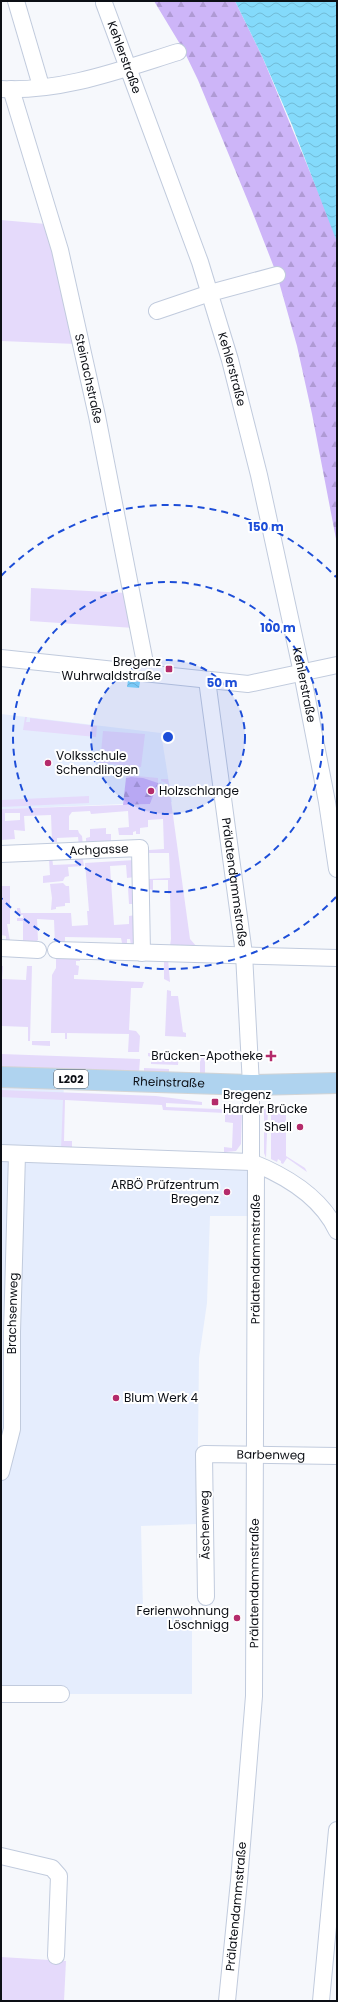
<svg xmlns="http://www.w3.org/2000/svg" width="338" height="2002" font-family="Poppins,sans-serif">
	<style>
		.built { fill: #e5edfd }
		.green { fill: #e5dafb; fill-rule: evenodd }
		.forest { fill: url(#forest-firs) }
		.water { fill: url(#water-waves) }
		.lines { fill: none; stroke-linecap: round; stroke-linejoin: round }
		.minor-casing { stroke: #c1cbdd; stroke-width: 18 }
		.major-casing { stroke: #d3d4d5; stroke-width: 22 }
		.minor { stroke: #fff; stroke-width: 16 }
		.major { stroke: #afd3ef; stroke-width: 20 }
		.ring { fill: none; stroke: #1d4ed8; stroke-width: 2; stroke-dasharray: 7 5 }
		.poi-dot { fill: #b42b6b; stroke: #fff; stroke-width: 1.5 }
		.labels { text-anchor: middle; stroke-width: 4; stroke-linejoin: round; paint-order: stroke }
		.shield { fill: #fff; stroke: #55575b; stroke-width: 1 }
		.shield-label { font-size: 11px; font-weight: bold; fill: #0c0f15 }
		.street-label { font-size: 12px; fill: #0c0f15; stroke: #fff }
		.poi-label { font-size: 12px; fill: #0c0f15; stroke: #fff; text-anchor: end }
		.centre { fill: #1d4ed8; stroke: #fff; stroke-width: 2 }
		.ring-label { font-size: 12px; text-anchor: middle; font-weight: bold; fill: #1d4ed8; stroke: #fff; stroke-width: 4; stroke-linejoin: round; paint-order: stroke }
	</style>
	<defs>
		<pattern id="forest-firs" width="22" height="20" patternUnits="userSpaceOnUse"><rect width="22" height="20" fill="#cdb5f8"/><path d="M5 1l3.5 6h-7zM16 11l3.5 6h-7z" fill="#af9ad4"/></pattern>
		<pattern id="water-waves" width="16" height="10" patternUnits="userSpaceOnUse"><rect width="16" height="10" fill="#84dafb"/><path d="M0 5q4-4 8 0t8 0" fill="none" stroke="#71bad6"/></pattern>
	</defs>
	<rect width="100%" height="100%" fill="#f6f8fc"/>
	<!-- built -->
	<g class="built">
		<path d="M1 714 161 733 172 802 1 809Z"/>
		<path d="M1 1077 64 1079 62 1155 251 1162 256 1216H210L207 1303 199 1358 197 1524 141 1526 143 1609 192 1610V1694H1Z"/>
	</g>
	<!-- green -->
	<g class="green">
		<path d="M1 220 46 224 76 344 1 341Z"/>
		<path d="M31 588 127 593 134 628 30 621Z"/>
		<path d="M25 717H27L26 722H30V718L97 726 96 737 23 730Z"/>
		<path d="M103 731 145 734 141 767 100 763Z"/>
		<path d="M126 775 158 778V783L162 782 160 784 162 796 168 795 166 783 161 781V779H168L190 939 197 947 170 946 171 939 170 894H168V880H153V890L148 889V880L149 879 170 878 169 853H146L145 847H148L149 850 164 849 163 819 148 820V827L140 828V834H136V831L133 832V835H119L118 828 129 827 128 811 91 814 90 811 72 812 69 816V830H78L79 833 82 836 83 846H79L78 837 57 838V842H52L51 815 24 816 25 831 14 830 15 839 1 840V809L150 804 158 783 131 777 126 778ZM20 813V820L5 821V813Z"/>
		<path d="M89 796V803L1 807V800Z"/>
		<path d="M106 828V834H111V844L86 845V838L90 837V829Z"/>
		<path d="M75 854H82L84 866 68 867 69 876 65 877 63 881 43 883V876L50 875 49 859 52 857 53 865 76 864Z"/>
		<path d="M135 860V877L127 878 126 865 110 866 114 925 129 924V916L136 915V945L131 946 130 939H127V943H122L121 938 65 937V945H55L54 920 37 919 38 940 34 943 17 942 16 940H23V921H17V918H23V915H17V908H20L21 913H71L72 926 88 925 87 911H89L85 863Z"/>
		<path d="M63 883 66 886H69L70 903H65V906L56 907V909L51 910 52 898 50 884Z"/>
		<path d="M1 886H10V924H7L10 941 6 943V936L1 935Z"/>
		<path d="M135 887V904H129L128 888Z"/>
		<path d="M56 957 80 958V961H76V965L79 966 78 975H74V979L144 982 142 988H131L129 1030 136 1031 140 1036 139 1052H128L129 1034 67 1033V1039H65V1033H51L52 975 56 968Z"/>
		<path d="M168 959 170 982 164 979V960Z"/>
		<path d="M1 966H3L2 979 26 980 27 966H32L30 1041H28V1027L2 1026 1 1039Z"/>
		<path d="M167 990 171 991V996H178L183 1032 186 1033V1037L165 1036Z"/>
		<path d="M32 1041H50V1046L32 1045Z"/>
		<path d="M148 1053 179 1054 178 1065 151 1064V1057L148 1056Z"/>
		<path d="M1 1054 140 1059 139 1072 1 1067Z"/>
		<rect x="200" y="1056" width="5" height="17"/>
		<path d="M144 1068 169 1069V1073L144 1072Z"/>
		<path d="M1 1090 156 1096 202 1102V1105L166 1103V1107L242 1110 241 1144 236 1151 226 1152V1156L224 1155V1147L232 1148 233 1123 225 1122V1113L163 1110 162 1105 65 1100 64 1141H72V1149H61L63 1100 1 1097Z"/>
		<path d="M280 1103 286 1110V1156L305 1168 307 1172 287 1158 283 1164 281 1163V1161L278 1159 277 1162 271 1159V1114Z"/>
		<path d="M264 1108 268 1109 266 1158 264 1153Z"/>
		<path d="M1 1957 66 1961 64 2001H1Z"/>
	</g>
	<!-- forest -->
	<g class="forest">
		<path d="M154 1H235L262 56 334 230 337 242V544L312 414 297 346 277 275 252 211 198 80 183 49Z"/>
		<path d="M131 777 143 778 158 783 150 804 123 805 126 778Z"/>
	</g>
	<!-- water -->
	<g class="water">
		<path d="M235 1H336L337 4V242L292 125 262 56Z"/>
		<path d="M128 680 140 682 139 688 127 687Z"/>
	</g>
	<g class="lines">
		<defs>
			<g id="minor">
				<path d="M16 1 41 86"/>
				<path id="s1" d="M104 3 200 262 230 360 259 475 302 673 327 802 337 869"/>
				<path d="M1 89C62 92 120 70 178 52"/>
				<path id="s2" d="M11 89 60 250 97 416 147 673"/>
				<path d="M157 311 210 293 277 275"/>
				<path d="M1 658 248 684 337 665"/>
				<path id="s3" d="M207 680 244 954 251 1085V1162"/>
				<path id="s4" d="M1 854 140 848 142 953"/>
				<path d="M1 948 38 950"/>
				<path d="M56 950 337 958"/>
				<path d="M1 1153 251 1162C284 1175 321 1197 337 1231"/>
				<path id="s5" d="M1 1472 12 1429V1332L17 1154"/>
				<path id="s6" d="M206 1597 204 1454 337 1456"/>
				<path d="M1 1694H61"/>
				<path d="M1 1856 52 1868 59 1876 56 1956"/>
				<path id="s7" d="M227 2001 239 1881 254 1696 256 1165"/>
				<path d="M321 2001 337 1830"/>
			</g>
			<g id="major">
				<path id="s8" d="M1 1077 251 1085 337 1083"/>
			</g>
		</defs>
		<!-- minor casing -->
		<use href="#minor" class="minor-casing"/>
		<!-- major casing -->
		<use href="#major" class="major-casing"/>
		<!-- minor -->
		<use href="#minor" class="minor"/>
		<!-- major -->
		<use href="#major" class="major"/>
	</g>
	<!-- distance rings -->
	<circle cx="168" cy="737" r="77" fill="#1d4ed8" fill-opacity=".12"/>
	<g class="ring">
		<circle cx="168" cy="737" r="77"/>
		<circle cx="168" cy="737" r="155"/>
		<path d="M336 897A232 232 0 0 1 1 898M1 576A232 232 0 0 1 336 577"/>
	</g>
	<!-- markers -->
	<g class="poi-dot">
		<rect x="165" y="665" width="8" height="8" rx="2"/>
		<circle cx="48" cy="763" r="4"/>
		<circle cx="151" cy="791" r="4"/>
		<path d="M269 1050h4v4h4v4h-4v4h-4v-4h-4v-4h4z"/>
		<rect x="211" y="1098" width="8" height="8" rx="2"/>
		<circle cx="300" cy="1127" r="4"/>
		<circle cx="227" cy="1192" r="4"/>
		<circle cx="116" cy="1398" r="4"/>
		<circle cx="237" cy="1618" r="4"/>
	</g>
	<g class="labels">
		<!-- shield labels -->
		<rect class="shield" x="54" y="1070" width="34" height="18" rx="3"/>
		<g class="shield-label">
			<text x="71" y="1083">L202</text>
		</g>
		<!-- street labels -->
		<g class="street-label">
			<text dy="4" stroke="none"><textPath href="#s1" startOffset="58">Kehlerstraße</textPath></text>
			<text dy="4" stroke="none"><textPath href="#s1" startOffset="388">Kehlerstraße</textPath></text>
			<text dy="4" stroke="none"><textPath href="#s2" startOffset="300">Steinachstraße</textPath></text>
			<text dy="4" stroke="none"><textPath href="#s1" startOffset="712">Kehlerstraße</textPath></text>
			<text dy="4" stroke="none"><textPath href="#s4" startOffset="98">Achgasse</textPath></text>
			<text dy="4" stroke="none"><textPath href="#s3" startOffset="204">Prälatendammstraße</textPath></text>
			<text dy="4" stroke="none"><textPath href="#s8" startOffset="168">Rheinstraße</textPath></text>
			<text dy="4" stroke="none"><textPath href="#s7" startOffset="743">Prälatendammstraße</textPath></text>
			<text dy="4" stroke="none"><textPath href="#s5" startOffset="160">Brachsenweg</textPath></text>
			<text dy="4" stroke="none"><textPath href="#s6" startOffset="210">Barbenweg</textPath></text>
			<text transform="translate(205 1525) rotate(-91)" y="4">Äschenweg</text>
			<text dy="4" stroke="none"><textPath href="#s7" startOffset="419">Prälatendammstraße</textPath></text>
			<text dy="4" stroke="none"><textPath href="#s7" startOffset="95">Prälatendammstraße</textPath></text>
		</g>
		<!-- poi labels -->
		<g class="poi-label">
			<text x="161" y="666">Bregenz<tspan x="161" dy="14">Wuhrwaldstraße</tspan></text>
			<text x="56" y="760" text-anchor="start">Volksschule<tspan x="56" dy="14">Schendlingen</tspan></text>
			<text x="159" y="795" text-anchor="start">Holzschlange</text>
			<text x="263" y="1060">Brücken-Apotheke</text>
			<text x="223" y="1099" text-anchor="start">Bregenz<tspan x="223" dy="14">Harder Brücke</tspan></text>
			<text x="292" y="1131">Shell</text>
			<text x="219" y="1189">ARBÖ Prüfzentrum<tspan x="219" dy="14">Bregenz</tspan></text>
			<text x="124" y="1402" text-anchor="start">Blum Werk 4</text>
			<text x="229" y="1615">Ferienwohnung<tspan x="229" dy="14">Löschnigg</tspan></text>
		</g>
	</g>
	<circle cx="168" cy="737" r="6" class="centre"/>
	<g class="ring-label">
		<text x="266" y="531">150 m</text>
		<text x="278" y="632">100 m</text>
		<text x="222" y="687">50 m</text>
	</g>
	<!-- border -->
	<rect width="338" height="2002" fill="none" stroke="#0c0f15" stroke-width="4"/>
</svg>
